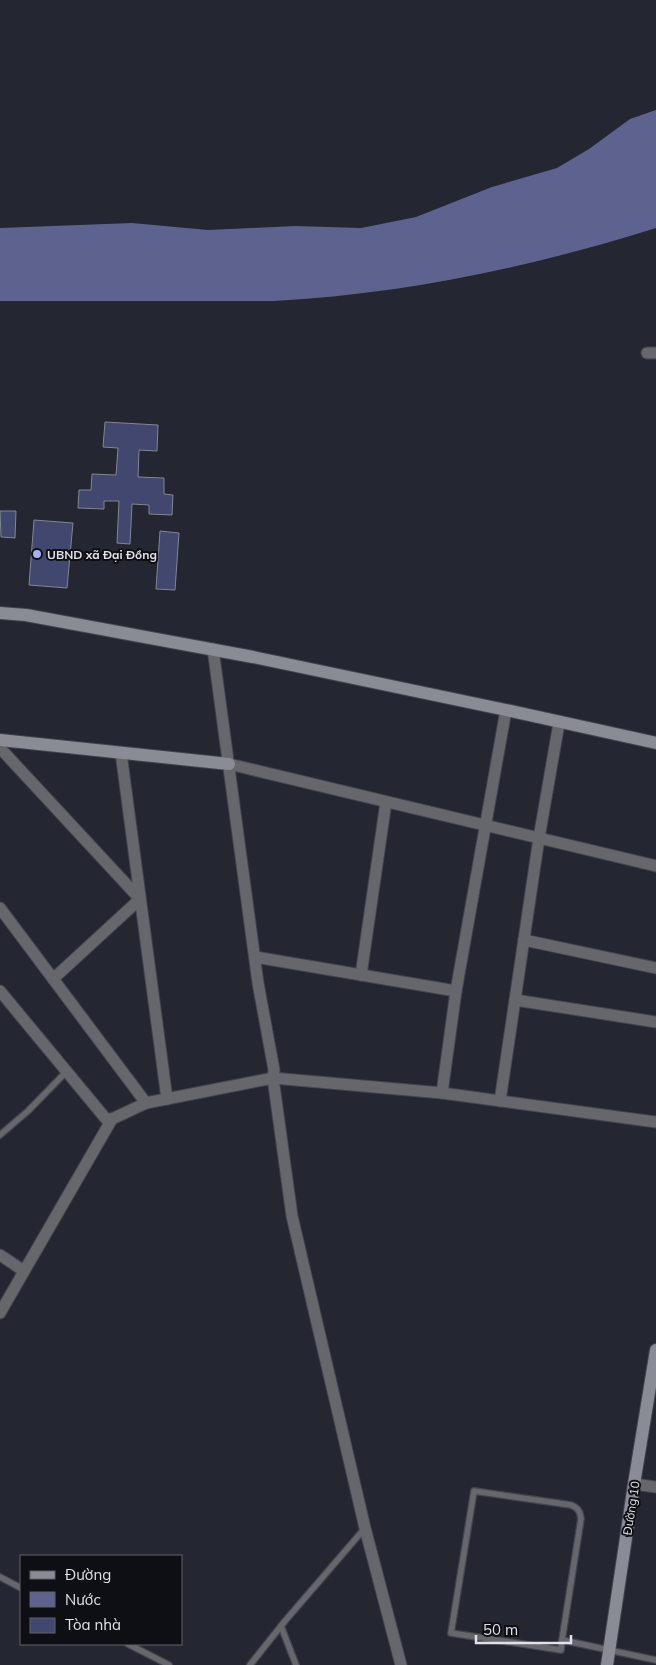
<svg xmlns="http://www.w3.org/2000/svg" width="656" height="1665" font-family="Mulish,sans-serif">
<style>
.water{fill:#5d638e}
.building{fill:#41476f;stroke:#838693}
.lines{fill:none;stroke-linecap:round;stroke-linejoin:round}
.lane-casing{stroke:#42444e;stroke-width:8}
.street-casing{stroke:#42444e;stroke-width:13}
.secondary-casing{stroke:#42444e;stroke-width:14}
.lane{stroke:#66676d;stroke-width:5.5}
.street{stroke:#66676d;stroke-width:11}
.secondary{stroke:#8a8c95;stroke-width:12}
.poi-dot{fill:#a6b1fc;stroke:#0e0f14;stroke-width:2}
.labels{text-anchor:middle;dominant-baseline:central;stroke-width:4;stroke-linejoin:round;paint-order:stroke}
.poi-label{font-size:12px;font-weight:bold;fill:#e0e1e9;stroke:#0e0f14;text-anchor:start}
.street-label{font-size:12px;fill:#e0e1e9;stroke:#0e0f14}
</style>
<rect width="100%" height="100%" fill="#242631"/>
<path class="water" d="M656,110V228C532,267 404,294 274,301H0V228L132,223L208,230L295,226L361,228L416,217L492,187L557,168L589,149L630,119Z"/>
<g class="building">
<polygon points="105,422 158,425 157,451 139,450 138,477 164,478 164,494 173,495 172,515 149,514 149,505 132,504 130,544 117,543 119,501 104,501 104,509 78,508 79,490 91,490 92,474 116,475 118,448 103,447"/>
<polygon points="0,511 16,511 15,538 1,537"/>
<polygon points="34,520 73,523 67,588 29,585"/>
<polygon points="160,531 179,533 175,590 156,589"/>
</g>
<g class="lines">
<g class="lane-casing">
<g id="lane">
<polyline points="0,1135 28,1111 67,1071"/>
<polyline points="0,1577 21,1588"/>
<polyline points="281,1626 296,1665"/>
<path d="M562,1640L561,1650L451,1633L474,1491L571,1505C578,1508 580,1511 581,1519L562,1640L656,1660"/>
<polyline points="128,1644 169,1665"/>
<polyline points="250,1665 285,1621 365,1528"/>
</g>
</g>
<g class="street-casing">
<g id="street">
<polyline points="647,353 656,353"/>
<polyline points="213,649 258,983 274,1070 273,1078 442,1093 656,1122"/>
<polyline points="0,748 140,899 53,979"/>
<polyline points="121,753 167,1099"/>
<polyline points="229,764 656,866"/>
<polyline points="0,908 146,1103"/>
<polyline points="524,940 656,968"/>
<polyline points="255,957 456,991"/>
<polyline points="361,975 386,802"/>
<polyline points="0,991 106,1119 112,1119"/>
<polyline points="515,1000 656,1022"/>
<polyline points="442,1093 456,991 506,710"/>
<polyline points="500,1101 539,838 559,723"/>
<polyline points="0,1255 24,1271"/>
<polyline points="0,1313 112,1119 146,1103 273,1078 292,1216 365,1528 401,1665"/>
<polyline points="634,1484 656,1487"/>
</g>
</g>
<g class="secondary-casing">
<g id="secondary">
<polyline points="0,613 26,615 253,657 506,710 656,743"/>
<polyline points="0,740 229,764"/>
<polyline points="607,1665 634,1484 656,1350"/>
</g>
</g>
<use href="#lane" class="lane"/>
<use href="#street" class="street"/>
<use href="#secondary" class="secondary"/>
</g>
<circle class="poi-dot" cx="37" cy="554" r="5"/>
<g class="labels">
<g class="poi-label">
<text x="47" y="554">UBND xã Đại Đồng</text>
</g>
<g class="street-label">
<text transform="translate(631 1508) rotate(-81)">Đường 10</text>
</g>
</g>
<rect x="20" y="1555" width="162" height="90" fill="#0e0f14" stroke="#626369"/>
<rect x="30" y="1571" width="25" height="8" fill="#8a8c95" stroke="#626369"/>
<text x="65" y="1580" font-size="15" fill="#e0e1e9">Đường</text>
<rect x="30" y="1592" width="25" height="15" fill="#5d638e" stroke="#626369"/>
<text x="65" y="1605" font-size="15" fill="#e0e1e9">Nước</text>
<rect x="30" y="1618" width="25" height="15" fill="#41476f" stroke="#626369"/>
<text x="65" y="1630" font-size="15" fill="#e0e1e9">Tòa nhà</text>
<path d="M476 1635v8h95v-8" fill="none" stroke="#e0e1e9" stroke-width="2.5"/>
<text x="483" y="1635" font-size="15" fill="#e0e1e9" stroke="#0e0f14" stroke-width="4" paint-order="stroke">50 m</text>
</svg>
